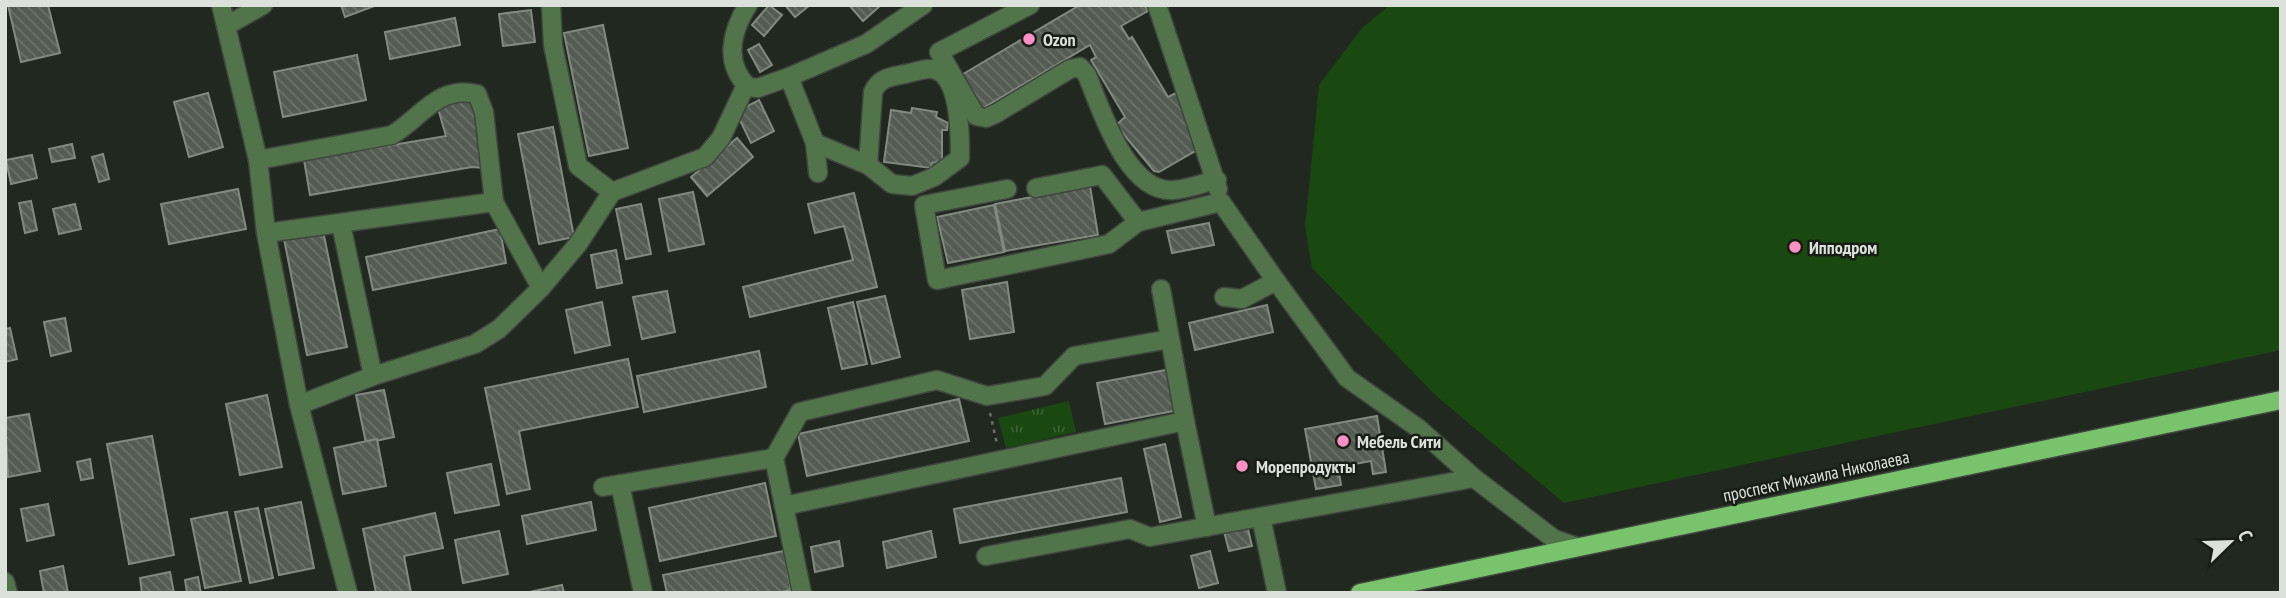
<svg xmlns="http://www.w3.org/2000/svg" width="2286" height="598" font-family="'PT Sans Narrow',sans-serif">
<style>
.grass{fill:#194810}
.park{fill:url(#park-tufts)}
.building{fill:url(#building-back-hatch);stroke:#828a80;stroke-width:2}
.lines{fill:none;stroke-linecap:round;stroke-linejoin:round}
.minor-casing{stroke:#3f463e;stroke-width:21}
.major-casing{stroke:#3f463e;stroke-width:21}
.path{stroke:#6a7169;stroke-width:2.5;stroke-dasharray:3.5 5;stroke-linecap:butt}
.minor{stroke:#51744a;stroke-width:18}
.major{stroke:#78c36b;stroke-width:18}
.poi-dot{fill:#fc8fc3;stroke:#181e16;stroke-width:2.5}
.labels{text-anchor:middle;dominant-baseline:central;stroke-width:5;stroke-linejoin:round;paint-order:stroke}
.poi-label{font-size:18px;font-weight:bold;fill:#dce1db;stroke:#181e16;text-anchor:start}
.street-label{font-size:18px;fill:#dce1db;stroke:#181e16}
</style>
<defs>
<pattern id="park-tufts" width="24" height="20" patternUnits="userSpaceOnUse" patternTransform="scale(1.75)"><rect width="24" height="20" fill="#194810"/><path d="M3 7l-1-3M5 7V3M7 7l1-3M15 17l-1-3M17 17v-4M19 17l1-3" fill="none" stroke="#3a6232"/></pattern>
<pattern id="building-back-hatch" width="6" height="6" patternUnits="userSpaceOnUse" patternTransform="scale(1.75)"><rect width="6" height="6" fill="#535b52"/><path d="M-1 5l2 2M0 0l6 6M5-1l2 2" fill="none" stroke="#6b726a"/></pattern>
</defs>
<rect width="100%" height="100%" fill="#212820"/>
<polygon class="grass" points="1390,5 2281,5 2281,350 1564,503 1434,394 1312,268 1305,227 1319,85 1362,28"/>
<polygon class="park" points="1069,401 1076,432 1006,448 998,418"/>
<g class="building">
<polygon points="8,5 48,5 60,53 21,62"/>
<polygon points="341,5 377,5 345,17"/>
<polygon points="769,5 782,15 764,36 752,25"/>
<polygon points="785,5 810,5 795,17"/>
<polygon points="849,5 881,5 863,21"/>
<polygon points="1080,5 1144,5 1148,11 1121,26 1129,39 1132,37 1168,97 1178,92 1197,150 1159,172 1154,171 1116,125 1125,117 1091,60 1096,57 1090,45 978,111 958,77"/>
<polygon points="531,10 535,42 503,46 499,14"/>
<polygon points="455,18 460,45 390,59 385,32"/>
<polygon points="603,25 628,148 589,156 564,33"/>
<polygon points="759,44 772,65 760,72 748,50"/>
<polygon points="357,55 366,100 283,117 274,72"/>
<polygon points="208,93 223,147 189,157 174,102"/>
<polygon points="474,99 484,168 472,167 310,195 304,160 446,136 437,105"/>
<polygon points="759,100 774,131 751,143 736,112"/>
<polygon points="912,108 937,112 936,117 948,123 947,130 942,130 942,161 932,163 931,168 884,162 891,110 911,113"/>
<polygon points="553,127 574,237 539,244 518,134"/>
<polygon points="737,138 753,157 707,196 691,177"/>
<polygon points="72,144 75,158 52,162 49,149"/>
<polygon points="103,154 109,179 99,182 92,157"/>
<polygon points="32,155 37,178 11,184 6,160"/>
<polygon points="1090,186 1098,235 1005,251 995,204"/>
<polygon points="238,189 246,229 169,244 161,204"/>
<polygon points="693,192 704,244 669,251 659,199"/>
<polygon points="854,193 877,287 750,317 743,287 853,260 844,226 815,233 808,204"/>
<polygon points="31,201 37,230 25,233 19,203"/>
<polygon points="75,204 81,229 59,234 53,209"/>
<polygon points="641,204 651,254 626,259 616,209"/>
<polygon points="994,205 1004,252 948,263 937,217"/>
<polygon points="1209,223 1214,245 1172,253 1167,231"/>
<polygon points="500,229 506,263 373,290 366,257"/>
<polygon points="323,231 347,347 307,355 284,239"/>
<polygon points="616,250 622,283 597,288 591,255"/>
<polygon points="1007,282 1014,332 970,339 962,290"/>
<polygon points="667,291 675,332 642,339 633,297"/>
<polygon points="885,296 900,357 872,364 857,302"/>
<polygon points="602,302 610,345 575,353 566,310"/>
<polygon points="853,302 867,364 842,369 828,308"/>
<polygon points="1267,305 1273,332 1195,350 1189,323"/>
<polygon points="65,318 71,351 51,356 44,322"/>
<polygon points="10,328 17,359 5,362 5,329"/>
<polygon points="759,351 766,387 644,412 637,376"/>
<polygon points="628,359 638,407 519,431 530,489 507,494 485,388"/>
<polygon points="1171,369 1179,410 1105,424 1097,383"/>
<polygon points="384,390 394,437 366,443 356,395"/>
<polygon points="267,395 282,467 240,475 226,404"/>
<polygon points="959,399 969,441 807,476 798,434"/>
<polygon points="29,414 40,471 8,477 5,418"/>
<polygon points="1377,416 1386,472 1373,474 1371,461 1338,467 1341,485 1316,489 1305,429"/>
<polygon points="152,436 174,555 129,564 107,444"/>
<polygon points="377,439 386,486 343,494 334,448"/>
<polygon points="1165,444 1181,517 1160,522 1144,449"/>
<polygon points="90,459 93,478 81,480 77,462"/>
<polygon points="491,464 499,505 455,513 447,473"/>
<polygon points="1121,478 1127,512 960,543 954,509"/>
<polygon points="765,483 776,536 660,561 649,508"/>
<polygon points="301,502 314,568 279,575 265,509"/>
<polygon points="591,502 596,530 527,544 522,516"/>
<polygon points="48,504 54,535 27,541 21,509"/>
<polygon points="258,508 273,578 250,583 235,512"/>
<polygon points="227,512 241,581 205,588 191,519"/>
<polygon points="435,513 443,548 404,556 411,593 376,593 363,529"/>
<polygon points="1247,525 1252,546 1229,551 1224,531"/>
<polygon points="499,531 508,574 463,583 455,540"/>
<polygon points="931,531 936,557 887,568 883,542"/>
<polygon points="839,541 843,566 815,572 811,547"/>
<polygon points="784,551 791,590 776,593 667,593 663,575"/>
<polygon points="1210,551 1218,583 1199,588 1191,556"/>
<polygon points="63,566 68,593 44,593 40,571"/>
<polygon points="170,572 174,593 142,593 140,578"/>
<polygon points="198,577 201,593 187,593 185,580"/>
<polygon points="562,585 564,593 525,593"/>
</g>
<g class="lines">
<g class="minor-casing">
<g id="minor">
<polyline points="221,5 258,160 266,233 299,405 348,593"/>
<polyline points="551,5 553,45 578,166 612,192"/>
<path d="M748,5C731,32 724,63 748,87L758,88L789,77L815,143L818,173"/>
<path d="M1030,5L939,52L976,116L986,118L997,113L1070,69L1080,67L1087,75C1101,109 1127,194 1174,190C1188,189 1203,183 1217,180"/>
<polyline points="1157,5 1218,189"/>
<polyline points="226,26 263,5"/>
<polyline points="789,77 866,44 923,5"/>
<path d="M815,143L868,165L892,184L912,186L934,177L960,158C960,136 961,74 932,69C924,68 912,73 905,74C890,77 879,78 873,92L868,165"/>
<path d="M258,160L392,135C421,118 437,85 477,94L484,112L494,202L541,288"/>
<polyline points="1036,188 1102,175 1138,222"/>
<polyline points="1007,189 924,205 937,280 1109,244 1138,222 1221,202 1276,281"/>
<polyline points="341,224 373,376"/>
<polyline points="266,233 494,202"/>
<polyline points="1224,297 1242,299 1276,281 1347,378 1418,428 1474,478 1554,539 1577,547"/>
<polyline points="299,405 373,376 475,344 499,329 541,288 578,244 612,192 705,157 721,138 746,85"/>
<polyline points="1185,421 1207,527"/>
<polyline points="620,484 643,593"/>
<polyline points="603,487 774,458"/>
<polyline points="784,506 1185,421 1161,289"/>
<polyline points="1261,517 1277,593"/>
<polyline points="986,556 1130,529 1150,537 1474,478"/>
<polyline points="5,582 8,593"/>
<polyline points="802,593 774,458 800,412 937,380 987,396 1045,386 1074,356 1170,339"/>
</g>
</g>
<g class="major-casing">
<polyline id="major" points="1360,593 2281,400"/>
</g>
<polyline class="path" points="990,413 997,444"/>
<use href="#minor" class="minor"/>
<use href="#major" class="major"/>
</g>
<g class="poi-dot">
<circle cx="1029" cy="39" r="7"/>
<circle cx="1795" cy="247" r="7"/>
<circle cx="1343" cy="441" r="7"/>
<circle cx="1242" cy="466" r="7"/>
</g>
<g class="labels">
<g class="poi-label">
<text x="1043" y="39">Ozon</text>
<text x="1809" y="247">Ипподром</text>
<text x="1357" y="441">Мебель Сити</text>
<text x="1256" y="466">Морепродукты</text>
</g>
<g class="street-label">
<text transform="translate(1816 476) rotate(-12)">проспект Михаила Николаева</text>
</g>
</g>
<rect width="2286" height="598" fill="none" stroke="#dce1db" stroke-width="14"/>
<g transform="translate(2230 542) rotate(67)" stroke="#181e16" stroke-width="5" paint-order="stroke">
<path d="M0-5L12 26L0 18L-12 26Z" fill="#dce1db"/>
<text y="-10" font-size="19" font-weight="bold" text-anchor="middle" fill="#dce1db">С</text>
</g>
</svg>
